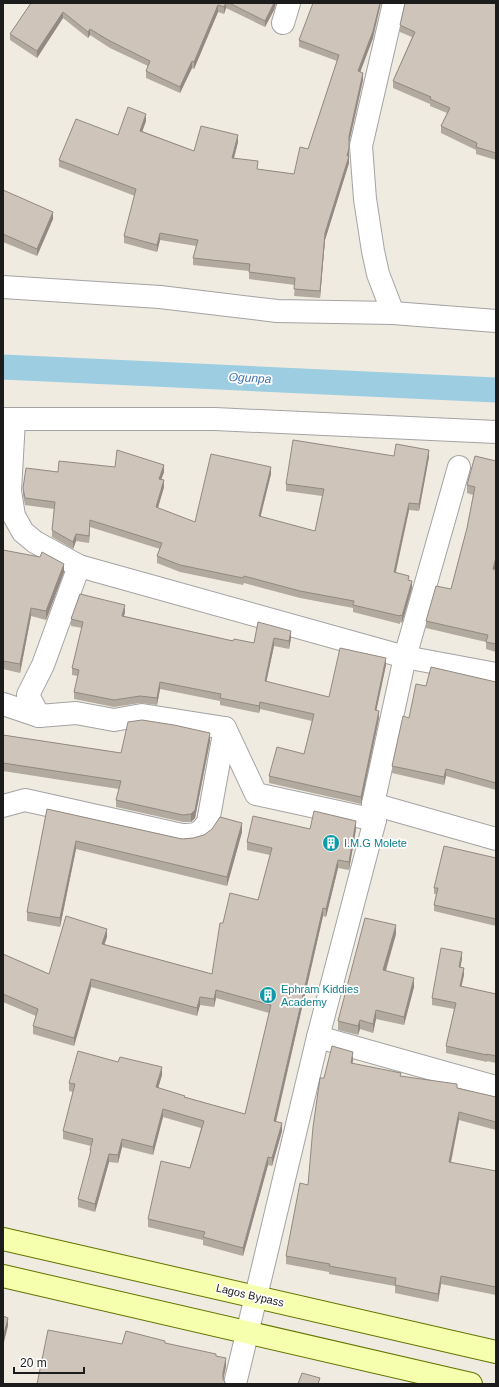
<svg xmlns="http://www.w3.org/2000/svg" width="499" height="1387" font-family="Helvetica,sans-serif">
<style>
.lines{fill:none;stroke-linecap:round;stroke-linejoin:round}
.canal{stroke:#9ccde1;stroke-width:25}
.street-casing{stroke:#a3a3a3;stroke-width:24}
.secondary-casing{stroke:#627600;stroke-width:24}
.street{stroke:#fff;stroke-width:22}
.secondary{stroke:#f6ffae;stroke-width:22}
.wall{fill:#b2a99f}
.shaded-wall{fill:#918982}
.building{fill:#cfc4b9;stroke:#918982}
.labels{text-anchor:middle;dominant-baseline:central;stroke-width:3.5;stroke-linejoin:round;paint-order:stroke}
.culture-label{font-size:11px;fill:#0d838f;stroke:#fff;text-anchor:start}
.street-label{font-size:11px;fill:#1c1c1c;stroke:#fff}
.water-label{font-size:12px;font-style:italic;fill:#4173b4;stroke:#fff}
</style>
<rect width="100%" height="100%" fill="#efebe1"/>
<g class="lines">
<polyline class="canal" points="3,367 496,390"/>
<g class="street-casing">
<g id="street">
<polyline points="283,23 289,3"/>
<polyline points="3,287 160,297 277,311 393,313 496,321"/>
<polyline points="393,313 378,274 373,251 365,199 361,146 394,3"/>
<polyline points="3,419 215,419 496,432"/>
<polyline points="14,420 10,491 14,516 23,532 35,542 79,566 405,657 496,674"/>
<polyline points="3,704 39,716 28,695 43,665 79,566"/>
<polyline points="39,716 76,713 114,720 142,715 225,728 256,794 375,820"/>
<polyline points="373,804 496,839"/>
<path d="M3,806L25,800L182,835C196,835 200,834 208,822L225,728"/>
<polyline points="318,1037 496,1087"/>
<polyline points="235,1384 318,1037 375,820 373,804 405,657 459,467"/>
</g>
</g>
<g class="secondary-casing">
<g id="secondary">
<polyline points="3,1239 496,1352"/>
<polyline points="3,1276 471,1384"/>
</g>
</g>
<use href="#street" class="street"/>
<use href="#secondary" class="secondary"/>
</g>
<g class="wall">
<polygon points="31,3 276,3 274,10 265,27 226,8 224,14 218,12 194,69 192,68 180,93 146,78 146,71 148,66 110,48 90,35 88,38 63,18 37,58 10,40 10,34"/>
<polygon points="496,3 496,160 476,154 476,150 441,133 441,126 447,113 430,106 430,104 393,88 393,81 412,37 400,32 400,25"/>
<polygon points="373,38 360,72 363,80 349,142 349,163 325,240 320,298 294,296 295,285 249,279 249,271 193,265 193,258 196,246 160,240 157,252 124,243 124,236 135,196 59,167 59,160 118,135 146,121 142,131 194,151 238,142 234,159 258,169 294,174 308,149 337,61 299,47 299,40"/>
<polygon points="3,190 53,219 37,256 3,242"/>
<polygon points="394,456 429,457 419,511 409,510 396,572 409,581 412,588 402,623 400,622 400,624 353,612 353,608 300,598 244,583 243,585 180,572 157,563 157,556 160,549 90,527 89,543 76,541 73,549 52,537 52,530 54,509 25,505 23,495 23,488 58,472 164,472 161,479 164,487 158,508 195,522 271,474 260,517 315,531 322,496 286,491 286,484"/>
<polygon points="496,461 496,565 495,570 496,570 496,652 486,649 486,642 426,628 426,621 451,589 467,528 473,495 467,493 467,485"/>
<polygon points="3,550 64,572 46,620 31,616 20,673 3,669"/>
<polygon points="125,612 124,616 233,641 254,643 258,622 291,638 289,649 274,646 266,682 329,697 386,665 376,710 379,718 361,804 269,783 269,776 304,754 312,721 260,709 259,713 220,705 220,701 160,689 157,705 140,703 114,707 74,699 74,692 78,676 72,675 72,668 82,628 71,626 71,619"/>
<polygon points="496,682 496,790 446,776 444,785 392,773 392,766 409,718 426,686"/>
<polygon points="3,735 121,753 210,741 195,818 191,822 183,822 116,807 116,800 119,789 3,771"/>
<polygon points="47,809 182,839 193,838 242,832 227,886 76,849 60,927 27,921 27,912"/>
<polygon points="310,829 356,829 349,870 338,868 326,917 323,916 276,1122 282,1131 272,1166 268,1165 243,1256 203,1245 203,1240 148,1227 148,1219 190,1168 201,1128 163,1117 153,1155 122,1147 118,1163 109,1162 95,1212 78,1207 78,1199 90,1155 91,1146 63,1139 63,1131 73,1092 69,1091 69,1083 162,1075 158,1088 185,1097 245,1114 269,1013 216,998 214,1007 200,1005 197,1016 91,987 74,1046 33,1034 33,1026 36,1016 3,1002 3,954 49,974 107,937 104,944 212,974 223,923 258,900 270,855 247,850 247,842"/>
<polygon points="496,858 496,926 434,911 434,905 436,894 434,894 434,888"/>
<polygon points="396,934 386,971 414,987 404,1025 376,1019 373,1033 360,1029 358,1035 338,1030 338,1021"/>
<polygon points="462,959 460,968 464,975 461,986 496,994 496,1063 487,1061 487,1062 446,1053 446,1046 454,1009 432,1005 432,998"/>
<polygon points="353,1060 352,1063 401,1076 457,1088 496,1097 496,1130 459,1120 451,1163 496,1171 496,1295 441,1284 438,1302 395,1293 395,1286 329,1274 329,1272 286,1264 286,1256 308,1185 324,1078"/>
<polygon points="496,1296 496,1309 495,1309 495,1301"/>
</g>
<g class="shaded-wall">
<polygon points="226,3 226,8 224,14 224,7"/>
<polygon points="274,3 276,3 274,10 265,27 265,21"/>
<polygon points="380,3 381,3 373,38 358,78 358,71"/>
<polygon points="218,5 218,12 194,69 194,62"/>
<polygon points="63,12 63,18 37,58 37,51"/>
<polygon points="90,29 90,35 88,38 88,32"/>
<polygon points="192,61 192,68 180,93 180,87"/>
<polygon points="363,73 363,80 349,143 349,136"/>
<polygon points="146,114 146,121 140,138 140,131"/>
<polygon points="238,135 238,142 232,165 232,158"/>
<polygon points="349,148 349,155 347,163 347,156"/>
<polygon points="349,156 349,163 325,240 320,298 320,291 325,233"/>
<polygon points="53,212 53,219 37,256 37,249"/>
<polygon points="160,233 160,240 157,252 157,245"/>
<polygon points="429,450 429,457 419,511 419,504"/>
<polygon points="164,465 164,472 159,486 159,479"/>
<polygon points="271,467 271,474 259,523 259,516"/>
<polygon points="164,480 164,487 156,514 156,507"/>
<polygon points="409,503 409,510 394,579 394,572"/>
<polygon points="90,520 90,527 89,543 89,536"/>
<polygon points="76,534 76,541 73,549 73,542"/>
<polygon points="496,557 496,565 493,577 493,569"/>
<polygon points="64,564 64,572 46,620 46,611"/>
<polygon points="412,581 412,588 402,623 402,616"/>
<polygon points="125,605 125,612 122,623 122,616"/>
<polygon points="31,608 31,616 20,673 20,664"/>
<polygon points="291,631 291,638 289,649 289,641"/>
<polygon points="274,638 274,646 265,688 265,681"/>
<polygon points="386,658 386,665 375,717 375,710"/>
<polygon points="160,682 160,689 157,705 157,698"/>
<polygon points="260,702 260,709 259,713 259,706"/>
<polygon points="379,711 379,718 361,804 361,797"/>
<polygon points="210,733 210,741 195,818 191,822 191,814"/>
<polygon points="446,769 446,776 444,785 444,777"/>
<polygon points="356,821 356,829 349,870 349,862"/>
<polygon points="242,823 242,832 227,886 227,877"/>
<polygon points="76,841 76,849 60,927 60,918"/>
<polygon points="338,860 338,868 326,917 326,909"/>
<polygon points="323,908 323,916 274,1129 274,1121"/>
<polygon points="396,925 396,934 383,979 383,970"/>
<polygon points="107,929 107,937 102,952 102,944"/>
<polygon points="462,952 462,959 459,974 459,967"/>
<polygon points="464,968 464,975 460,993 460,986"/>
<polygon points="414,978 414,987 404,1025 404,1017"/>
<polygon points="91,979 91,987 74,1046 74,1038"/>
<polygon points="216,990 216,998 214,1007 214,999"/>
<polygon points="200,997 200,1005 197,1016 197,1008"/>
<polygon points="376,1010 376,1019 373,1033 373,1024"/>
<polygon points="360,1020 360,1029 358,1035 358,1026"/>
<polygon points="353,1052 353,1060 351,1071 351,1063"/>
<polygon points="162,1067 162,1075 156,1095 156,1087"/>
<polygon points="163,1109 163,1117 153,1155 153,1147"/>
<polygon points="459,1112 459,1120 449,1170 449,1162"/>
<polygon points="282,1123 282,1131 272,1166 272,1158"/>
<polygon points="122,1139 122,1147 118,1163 118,1155"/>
<polygon points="109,1154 109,1162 95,1212 95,1204"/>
<polygon points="268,1157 268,1165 243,1256 243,1248"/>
<polygon points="441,1276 441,1284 438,1302 438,1294"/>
<polygon points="8,1318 8,1326 3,1346 3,1338"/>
<polygon points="226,1358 226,1367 223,1381 223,1373"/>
</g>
<g class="building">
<polygon points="31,3 226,3 224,7 218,5 194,62 192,61 180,87 146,71 150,61 110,41 90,29 88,32 63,12 37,51 10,34"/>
<polygon points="229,3 274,3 265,21"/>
<polygon points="313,3 380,3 373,31 358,71 363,73 349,136 349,148 347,156 349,156 325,233 320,291 294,289 295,278 249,272 250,264 193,258 198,240 160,233 157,245 124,236 136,189 59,160 76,119 118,135 128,107 146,114 140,131 194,151 201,126 238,135 232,158 258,161 257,169 294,174 300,147 308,149 339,55 299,40"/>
<polygon points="405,3 496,3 496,153 476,147 477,143 441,126 450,108 430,99 431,97 393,81 415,32 400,25"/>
<polygon points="3,190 53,212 37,249 3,234"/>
<polygon points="293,440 394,456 396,444 429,450 419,504 409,503 394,572 409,576 408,580 412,581 402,616 400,615 400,616 353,605 354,601 300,591 244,576 243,578 180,565 157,556 162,543 90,520 89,536 76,534 73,542 52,530 55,502 25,498 23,488 26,468 58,472 59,461 115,467 117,450 164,465 159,479 164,480 156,507 195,522 211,454 271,467 259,516 315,531 324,489 286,484"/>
<polygon points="475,456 496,461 496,557 493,569 496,570 496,644 486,642 488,635 426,621 436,586 451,589 467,528 475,487 467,485"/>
<polygon points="3,550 40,557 42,552 64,564 46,611 31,608 20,664 3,661"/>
<polygon points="80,594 125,605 122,616 233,641 234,639 254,643 258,622 291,631 289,641 274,638 265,681 329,697 340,648 386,658 375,710 379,711 361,797 269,776 277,747 304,754 314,714 260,702 259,706 220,698 221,694 160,682 157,698 140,696 114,700 74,692 79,670 72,668 83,622 71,619"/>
<polygon points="431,667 496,682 496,783 446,769 444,777 392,766 403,716 409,718 416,684 426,686"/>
<polygon points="142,720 174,725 210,733 195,810 191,814 183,815 116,800 121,781 3,763 3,735 121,753 128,722"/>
<polygon points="47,809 182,839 193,838 204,835 212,829 220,817 242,823 227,877 76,841 60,918 27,912"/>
<polygon points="314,811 356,821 349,862 338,860 326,909 323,908 274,1121 282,1123 272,1158 268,1157 243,1248 203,1237 205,1232 148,1219 161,1161 190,1168 204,1121 163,1109 153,1147 122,1139 118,1155 109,1154 95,1204 78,1199 91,1150 90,1150 93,1139 63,1131 75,1084 69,1083 78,1051 118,1062 120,1057 162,1067 156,1087 185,1096 184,1097 245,1114 271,1005 216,990 214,999 200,997 197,1008 91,979 74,1038 33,1026 38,1009 3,994 3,954 49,974 66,916 107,929 102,944 212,974 220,923 223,923 230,893 258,900 272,848 247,842 253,816 310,829"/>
<polygon points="444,846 496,858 496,919 434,905 438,888 434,888"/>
<polygon points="365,918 396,925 383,970 414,978 404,1017 376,1010 373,1024 360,1020 358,1026 338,1021"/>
<polygon points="441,948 462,952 459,967 464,968 460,986 496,994 496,1056 487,1054 487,1055 446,1046 456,1003 432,998"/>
<polygon points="332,1046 353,1052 351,1063 401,1073 400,1076 457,1084 457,1088 496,1097 496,1122 459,1112 449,1162 496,1171 496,1287 441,1276 438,1294 395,1285 396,1278 329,1266 330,1264 286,1256 300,1183 308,1185 313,1127 320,1078 324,1078"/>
<polygon points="3,1316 8,1318 3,1338"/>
<polygon points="48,1330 122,1344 126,1331 165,1341 165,1343 216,1354 216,1356 226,1358 223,1373 223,1379 226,1384 37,1384"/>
<polygon points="302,1373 320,1378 318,1384 298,1384"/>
</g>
<defs>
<g id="building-disc" transform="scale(0.9)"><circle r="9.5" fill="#0f9aa8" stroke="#fff"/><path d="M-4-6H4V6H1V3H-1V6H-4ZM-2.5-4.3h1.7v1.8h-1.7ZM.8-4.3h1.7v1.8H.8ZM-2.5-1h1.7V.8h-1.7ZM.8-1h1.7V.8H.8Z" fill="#fff"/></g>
</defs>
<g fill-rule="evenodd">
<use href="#building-disc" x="331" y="843"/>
<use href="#building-disc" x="268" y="995"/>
</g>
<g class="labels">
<g class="culture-label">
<text x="344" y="843">I.M.G Molete</text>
<text x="281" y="989">Ephram Kiddies<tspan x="281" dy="13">Academy</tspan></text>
</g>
<g class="street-label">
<text transform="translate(250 1295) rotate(13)">Lagos Bypass</text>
</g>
<g class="water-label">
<text transform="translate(250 378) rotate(3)">Ogunpa</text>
</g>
</g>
<rect width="499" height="1387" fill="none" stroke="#1c1c1c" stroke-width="8"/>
<path d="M14 1367v6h70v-6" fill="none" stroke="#1c1c1c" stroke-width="2"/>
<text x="20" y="1367" font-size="12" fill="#1c1c1c" stroke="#ffffff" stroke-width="3" paint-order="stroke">20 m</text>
</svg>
